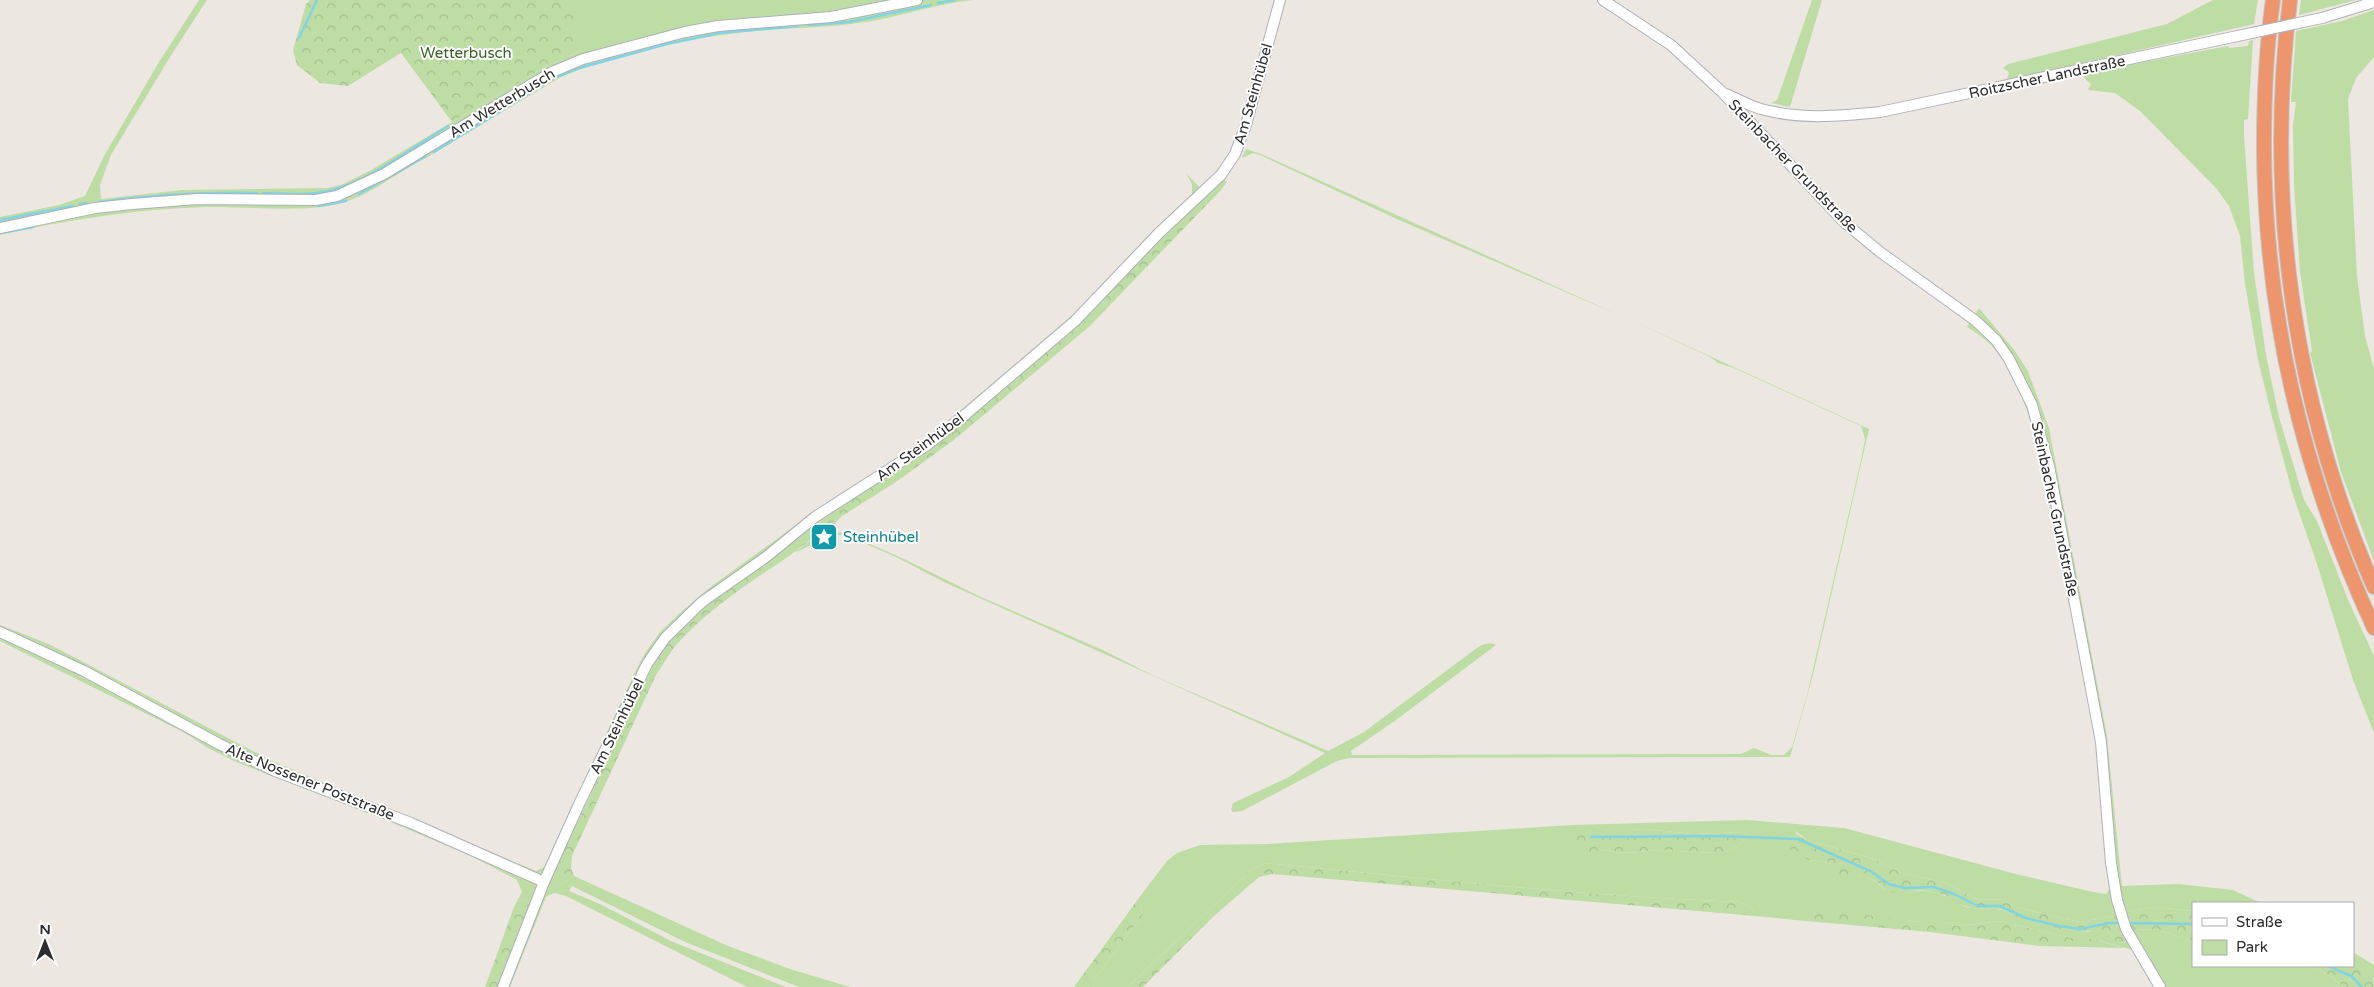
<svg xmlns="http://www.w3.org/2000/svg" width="2374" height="987" font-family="'Varela Round',sans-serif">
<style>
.green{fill:#bedda5;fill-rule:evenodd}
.forest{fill:url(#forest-crowns)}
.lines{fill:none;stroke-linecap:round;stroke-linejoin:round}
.stream{stroke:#81d4e2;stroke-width:2.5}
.minor-casing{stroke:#aeb1b8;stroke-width:12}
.highway-casing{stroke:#c4c4c4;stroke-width:16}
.minor{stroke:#fff;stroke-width:10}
.highway{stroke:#ed956d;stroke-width:14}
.minor-bridge-casing{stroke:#aeb1b8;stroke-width:12;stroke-linecap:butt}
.minor-bridge{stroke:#fff;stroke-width:10}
.labels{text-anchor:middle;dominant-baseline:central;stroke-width:4;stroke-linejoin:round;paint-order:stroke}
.park-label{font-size:15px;fill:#396424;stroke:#fff}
.street-label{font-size:15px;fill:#2d2d2d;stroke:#fff}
.culture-label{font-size:15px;fill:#0d838f;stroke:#fff;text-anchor:start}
</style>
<defs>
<pattern id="forest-crowns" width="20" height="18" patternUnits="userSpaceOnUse" patternTransform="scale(1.25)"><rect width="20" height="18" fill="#bedda5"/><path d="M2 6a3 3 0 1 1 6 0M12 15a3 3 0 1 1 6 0" fill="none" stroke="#a4be8e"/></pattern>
</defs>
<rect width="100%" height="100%" fill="#ede7e2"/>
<g class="green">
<path d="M199,0H207L170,57L111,155L100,185L101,199L182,190L327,188L341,185L371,170L550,64L577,53V0H973C932,4 892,20 851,24C819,28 787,28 756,31C691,37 622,52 561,77C509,107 460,139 408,168C388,180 367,195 345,202C310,214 244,206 206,207C136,209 67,220 0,235V217L59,205L85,196L104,156L159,62Z"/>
<polygon points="1812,0 1822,0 1790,107 1771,103 1777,100"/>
<polygon points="2213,0 2258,0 2254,24 2009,80 2007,79 2009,72 2003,68 2008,64 2167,24"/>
<polygon points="2301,0 2356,0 2299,15"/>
<polygon points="2374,10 2374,57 2356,78 2348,99 2357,276 2365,336 2374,369 2374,561 2341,472 2310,353 2312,351 2300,272 2294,185 2293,125 2296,102 2291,102 2296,31 2342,21"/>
<polygon points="2253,40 2248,119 2244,120 2244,136 2254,273 2266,355 2279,417 2304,500 2317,521 2349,602 2374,656 2374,733 2353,680 2317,564 2293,495 2272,417 2258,360 2245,284 2240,236 2229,206 2216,188 2140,111 2115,93 2088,90 2091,84 2084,78 2086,73 2228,46 2229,48 2248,46 2249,41"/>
<polygon points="1246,149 1261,154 1621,316 1399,220 1260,155 1253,153 1242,158"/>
<polygon points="1186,173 1200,188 1217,173 1227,182 1221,190 1222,183 1101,301 1108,307 1090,326 1083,319 1008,386 934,446 818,521 781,554 785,559 767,571 764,566 668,641 572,829 562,884 574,876 728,946 790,969 850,987 799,987 685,942 572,886 569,891 600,904 673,942 786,987 747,987 566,896 554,893 546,897 510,987 499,987 525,899 517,901 522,892 517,880 471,856 393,823 236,762 208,748 183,732 0,641 0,625 49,644 270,760 536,871 544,867 635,672 645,653 660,632 681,612 709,588 814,512 914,449 947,422 1076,312 1147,237 1192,194 1192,184"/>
<polygon points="1979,308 2015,351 2028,371 2049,428 2107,736 2122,886 2179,884 2233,890 2261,903 2193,903 2193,911 2156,907 2124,912 2118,887 2111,821 2035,403 2011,355 1975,315"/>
<path d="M1631,320L1869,429L1813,675L1790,757L1349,758L1337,761L1242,811L1233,812L1231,810L1233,803L1289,777L1325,753L944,582L898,558L846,535H838L825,544L809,546L794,553L842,516L836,522L834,531L852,536L904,559L981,597L1105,651L1154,676L1328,751L1364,732L1466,656C1476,649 1484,640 1496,645L1396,720L1351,751L1352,755L1741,754L1754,748L1772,755H1784L1792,747L1807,695L1861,460L1865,439L1861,426L1734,368L1718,363L1710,357Z"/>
<path d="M1970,321L1994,343L2020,383L2040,437L2071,606H2069C2056,540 2039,391 1991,345C1984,338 1975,332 1967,327Z"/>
<path d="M1747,820L1844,828L2012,873L2093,892L2106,894L2110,888L2116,916L2080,922L2015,907L2005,900L1977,899L1945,883L1901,873L1871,858L1807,840L1795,831L1808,860L1830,862L1840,876C1858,876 1874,874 1884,890C1904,891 1924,888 1943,895C1953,898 1960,907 1971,908C1984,910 1996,906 2009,913L2088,932L2098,929L2107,930C2111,937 2119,944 2128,943L2133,950L2089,938H2071L2000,921L1958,926L1944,922H1921L1817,911L1805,921L1755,916L1751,907L1740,902C1581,896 1424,878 1266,863L1253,868L1128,987H1088L1143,915L1138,899L1167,861L1177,853L1200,845L1267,844L1573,825ZM1647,829L1693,834L1747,832L1741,844L1725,852L1716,853L1660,850L1627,853L1601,850L1627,830Z"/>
<polygon points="2154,929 2193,941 2193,966 2310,966 2331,976 2343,987 2164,987 2131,930"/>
<polygon points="2353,952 2374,965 2374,977 2353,965"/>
</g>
<g class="forest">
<polygon points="310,0 577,0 577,53 550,64 452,122 401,53 348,86 320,83 297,65 293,50 306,4"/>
<polygon points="1223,183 1221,190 1108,307 1101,300 1152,245 1215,185"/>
<polygon points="1083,319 1090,326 955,439 896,482 842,516 785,559 781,554 782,549 818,521 934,446 1008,386"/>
<path d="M757,566H764L767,571C734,593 702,616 676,645C669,654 663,665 656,675L572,856L571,868L574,876L562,884L556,878L558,863L650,668L668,641L693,614Z"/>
<path d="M1647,829L1693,834L1747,832L1741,844L1725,852L1716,853L1660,850L1627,853L1601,850L1583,854L1575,848C1574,841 1575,836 1582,832Z"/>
<path d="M1791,831L1807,840L1871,858L1901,873L1945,883L1977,899L2005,900L2015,907L2080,922L2116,916L2128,943L2116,942L2107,930L2071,932L2019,918L2001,909L1971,908L1956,903L1945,895L1927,891L1917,890L1886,893C1877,874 1859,876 1840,877L1830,862L1808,860L1788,849Z"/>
<path d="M1266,863C1424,878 1581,896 1740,902L1751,907L1755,916L1272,874L1259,877L1214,916L1143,987H1128L1253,868Z"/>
<polygon points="525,899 530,904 499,987 485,987 514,907 517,901"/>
<polygon points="1138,899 1143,915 1088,987 1074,987"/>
<polygon points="2156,907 2193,911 2193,941 2154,929 2131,930 2124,912"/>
<polygon points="1826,910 1921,922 1944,922 1958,926 2000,921 2071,938 2089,938 2124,948 2040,946 1930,932 1805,921 1817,911"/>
<polygon points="2353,965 2373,974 2374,987 2343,987 2331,976 2310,966"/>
</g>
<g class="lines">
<g class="stream">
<polyline points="938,3 955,0"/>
<polyline points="808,25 849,22 931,5"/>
<polyline points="299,38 317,0"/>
<polyline points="434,152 554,78 576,69 667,44 720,33 798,26"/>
<path d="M263,193C286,194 310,196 333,190C372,179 413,147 448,126"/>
<polyline points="359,194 426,156"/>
<path d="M99,202C152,195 204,192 257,193"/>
<polyline points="80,204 87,203"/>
<polyline points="318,206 346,201"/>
<polyline points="0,220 73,206"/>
<polyline points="0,233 33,227"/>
<polyline points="1591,837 1720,836 1798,839 1870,871 1889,884 1905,888 1934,887 1954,894 1978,906 2000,906 2026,918 2059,926 2080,929 2109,923 2120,923"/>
<polyline points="2128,923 2193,924"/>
<polyline points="2328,966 2351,976 2362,987"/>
</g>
<g class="minor-casing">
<g id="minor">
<polyline points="1603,0 1671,45 1721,91 1844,222 1880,252 1976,321 1996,340 2009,359 2032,405 2049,466 2101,742 2111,863 2117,900 2126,929 2160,987"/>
<polyline points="2322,18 2374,2"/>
<path d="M1726,94C1738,99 1750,106 1761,109C1801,120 1841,116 1880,112L2233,37"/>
<polyline points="0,228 95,208 132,204 197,199 316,200 337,196 384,174 552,72 583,59 685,32 718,26 831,17 917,0"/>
<polyline points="0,632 84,671 219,744 275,771 411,823 544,882"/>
<polyline points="503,987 544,882 580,802 647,664 665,638 702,602 766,557 815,517 927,445 966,414 1075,321 1159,233 1221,175 1235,154 1246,125 1280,0"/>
</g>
</g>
<g class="highway-casing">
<g id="highway">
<path d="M2273,0C2266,49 2264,98 2264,147C2265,317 2303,474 2374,628"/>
<path d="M2290,0C2265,200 2293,402 2374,587"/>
</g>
</g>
<use href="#minor" class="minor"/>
<use href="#highway" class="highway"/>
<g class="minor-bridge-casing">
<polyline id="minor-bridge" points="2233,37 2322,18"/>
</g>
<use href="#minor-bridge" class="minor-bridge"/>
</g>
<defs>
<g id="sight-square" transform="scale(1.4375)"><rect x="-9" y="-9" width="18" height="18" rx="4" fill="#0f9aa8" stroke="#fff"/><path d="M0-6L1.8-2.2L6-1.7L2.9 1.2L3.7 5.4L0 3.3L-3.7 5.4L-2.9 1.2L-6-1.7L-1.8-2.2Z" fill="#fff"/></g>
</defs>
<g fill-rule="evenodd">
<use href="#sight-square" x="824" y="537"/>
</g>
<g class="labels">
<g class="park-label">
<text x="466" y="53">Wetterbusch</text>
</g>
<g class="street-label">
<text transform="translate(2047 77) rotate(-12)">Roitzscher Landstraße</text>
<text transform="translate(1253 94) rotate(-74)">Am Steinhübel</text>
<text transform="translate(502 103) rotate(-31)">Am Wetterbusch</text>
<text transform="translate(1793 166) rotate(46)">Steinbacher Grundstraße</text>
<text transform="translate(920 447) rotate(-36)">Am Steinhübel</text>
<text transform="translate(2055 509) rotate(78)">Steinbacher Grundstraße</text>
<text transform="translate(617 726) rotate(-64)">Am Steinhübel</text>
<text transform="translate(310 782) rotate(22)">Alte Nossener Poststraße</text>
</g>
<g class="culture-label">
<text x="843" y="537">Steinhübel</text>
</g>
</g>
<rect x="2192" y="902" width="162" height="65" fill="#ffffff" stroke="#ababab"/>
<rect x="2202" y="918" width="25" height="8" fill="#ffffff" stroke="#ababab"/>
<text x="2236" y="927" font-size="15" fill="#2d2d2d">Straße</text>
<rect x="2202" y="940" width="25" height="15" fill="#bedda5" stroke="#ababab"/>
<text x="2236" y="952" font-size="15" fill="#2d2d2d">Park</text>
<g transform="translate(45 942)" stroke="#ffffff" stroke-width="4" paint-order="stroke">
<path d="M0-4L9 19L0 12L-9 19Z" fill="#2d2d2d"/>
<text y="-8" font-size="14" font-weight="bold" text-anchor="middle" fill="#2d2d2d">N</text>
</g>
</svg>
